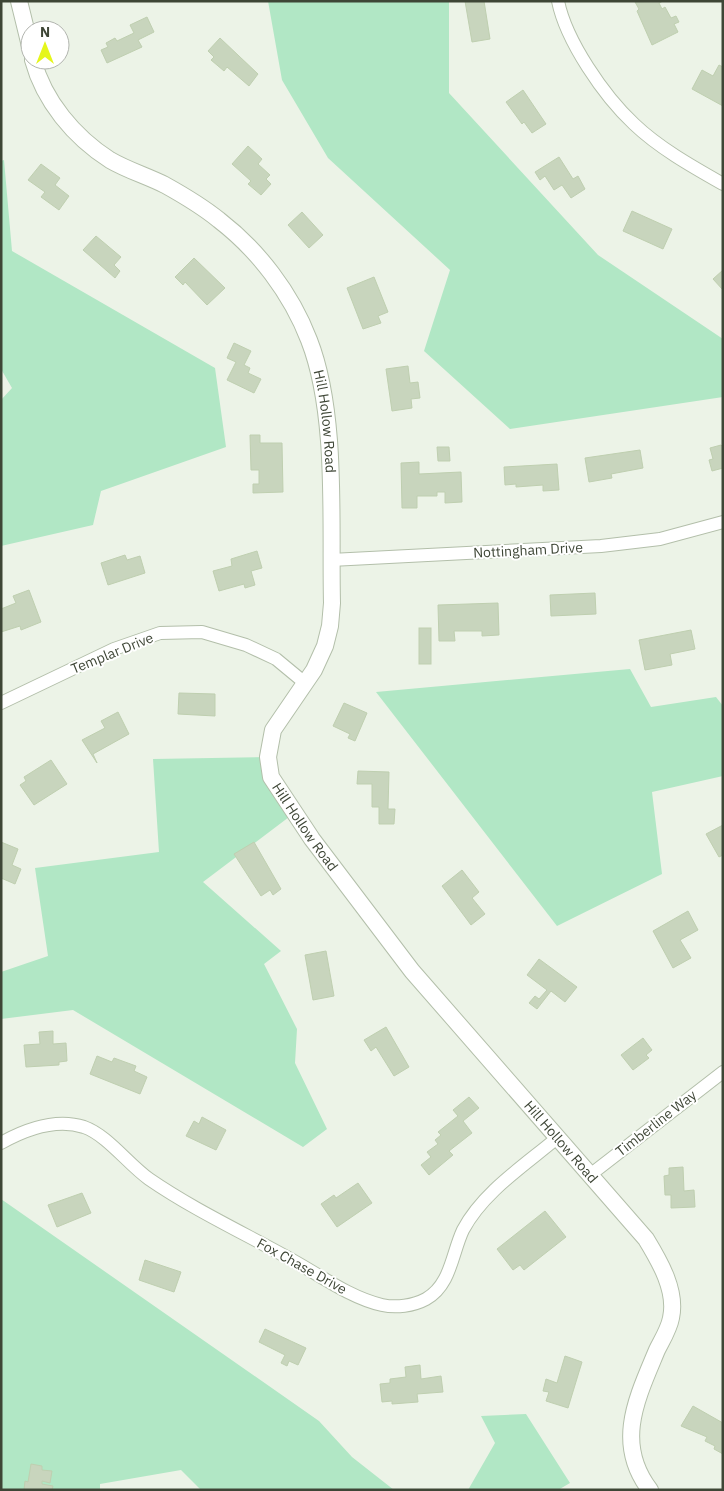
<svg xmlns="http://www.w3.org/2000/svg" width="724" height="1491" font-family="'IBM Plex Sans',sans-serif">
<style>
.green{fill:#b1e7c5}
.building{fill:#c8d5bd;stroke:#bfcfb0}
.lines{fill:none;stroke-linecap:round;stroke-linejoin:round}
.minor-casing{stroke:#b3bfaa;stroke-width:14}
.tertiary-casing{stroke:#b3bfaa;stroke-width:18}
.minor{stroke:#fff;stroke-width:12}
.tertiary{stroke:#fff;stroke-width:16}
.labels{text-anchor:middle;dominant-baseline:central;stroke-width:4;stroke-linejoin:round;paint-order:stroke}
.street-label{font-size:14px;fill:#3e4636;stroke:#fff}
</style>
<rect width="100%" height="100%" fill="#ecf3e7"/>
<g class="green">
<polygon points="268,1 449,1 449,93 598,255 723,339 723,397 510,429 424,351 450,270 328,158 282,80"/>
<polygon points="4,160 12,251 215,368 226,447 101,491 93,525 1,546 1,400 12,388 1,369 1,161"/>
<polygon points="630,669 651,707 716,697 723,706 723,776 652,792 662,874 557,926 376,692"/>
<polygon points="269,757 293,814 203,882 281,951 264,964 297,1029 295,1063 327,1129 303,1147 73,1010 1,1019 1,972 48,956 35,868 159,852 153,759"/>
<polygon points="1,1199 319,1421 352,1457 394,1490 201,1490 181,1470 100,1484 100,1490 1,1490"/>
<polygon points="526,1414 570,1483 558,1490 468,1490 495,1443 481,1416"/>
</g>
<g class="building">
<polygon points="465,1 484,1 490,39 472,42"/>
<polygon points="663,1 659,3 662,9 665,7 671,18 676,16 679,22 674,24 678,32 652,45 637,11 639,9 635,2"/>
<polygon points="147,17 154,32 138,40 142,47 107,63 101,50 108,47 106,43 115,38 117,41 134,33 130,25"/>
<polygon points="220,38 258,74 249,86 227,67 224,71 211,60 214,57 208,51"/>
<polygon points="719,65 723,67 723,106 692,89 702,70 713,76"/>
<polygon points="523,90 546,124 532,133 524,122 522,124 506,102"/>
<polygon points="248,146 262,159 258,164 270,175 266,179 271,184 261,195 248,184 251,181 232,164"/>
<polygon points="559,157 573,179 578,176 585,189 571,198 562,185 554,190 545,176 540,180 535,172"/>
<polygon points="41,164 60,178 55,185 69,196 59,210 41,197 45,192 28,180"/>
<polygon points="632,211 672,229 663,249 623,231"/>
<polygon points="302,212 323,235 309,248 288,225"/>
<polygon points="96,236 121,257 114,265 120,271 115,278 83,250"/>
<polygon points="194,258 225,288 207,305 185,282 183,285 175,277"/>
<polygon points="723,270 723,290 713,279"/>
<polygon points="374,277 388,312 378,316 381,323 363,329 347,288"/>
<polygon points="234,343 251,351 244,365 250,368 248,373 261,379 254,393 227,380 236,362 227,358"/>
<polygon points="408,366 410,383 418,382 420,398 411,399 412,408 392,411 386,369"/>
<polygon points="250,435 260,435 260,443 282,443 283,492 253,493 253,484 259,484 259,470 251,470"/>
<polygon points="721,445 723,447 723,468 712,471 709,460 713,459 710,448"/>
<polygon points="437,447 449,447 450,461 438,461"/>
<polygon points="640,450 643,468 611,474 612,478 589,482 585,458"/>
<polygon points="419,462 419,474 461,472 462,502 445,503 445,492 437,492 437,496 417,496 417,508 402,508 401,463"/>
<polygon points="557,464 559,490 543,491 543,485 516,487 516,484 505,485 504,467"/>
<polygon points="257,551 262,568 251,571 255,585 245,588 244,584 219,591 213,571 232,566 231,559"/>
<polygon points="125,555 127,560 140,556 145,573 108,585 101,563"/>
<polygon points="29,590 41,622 21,630 20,626 1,632 1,609 16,603 13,596"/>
<polygon points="595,593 596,614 551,616 550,595"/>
<polygon points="498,603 499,635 482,636 482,631 454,631 455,641 439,641 438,605"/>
<rect x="419" y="628" width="12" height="36"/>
<polygon points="691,630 695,649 670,654 672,665 645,670 639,640"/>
<polygon points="179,693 215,694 215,716 178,714"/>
<polygon points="344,703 367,713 355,741 348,738 350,734 333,726"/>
<polygon points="118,712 129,734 93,754 97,763 82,740 105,728 101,721"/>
<polygon points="51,760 67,784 34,805 20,785 26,781 24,777"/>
<polygon points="358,771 389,772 388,809 395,809 394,824 379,824 379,807 372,807 372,784 357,784"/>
<polygon points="723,825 723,855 719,857 706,834"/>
<polygon points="1,842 18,849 12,865 21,869 15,884 1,878"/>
<polygon points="254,842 281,889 273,895 270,890 261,896 234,854"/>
<polygon points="462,870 479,892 472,898 485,914 471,925 442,886"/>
<polygon points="688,911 698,930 680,940 691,958 673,968 653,931"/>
<polygon points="326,951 334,996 313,1000 305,955"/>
<polygon points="539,959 577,987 565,1002 551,991 537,1009 529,1003 535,996 539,999 547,990 527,975"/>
<polygon points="386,1027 409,1067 394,1076 376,1047 371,1051 364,1040"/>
<polygon points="53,1031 53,1044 66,1043 67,1061 59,1062 59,1065 26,1067 24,1045 40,1044 39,1032"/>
<polygon points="643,1038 652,1050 646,1055 649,1058 633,1070 621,1055"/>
<polygon points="97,1056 112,1062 114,1058 136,1066 134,1071 147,1077 140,1094 90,1074"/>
<polygon points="469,1097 479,1108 463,1121 472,1133 449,1151 453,1155 429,1175 421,1165 431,1157 427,1152 438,1144 435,1140 441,1135 438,1132 458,1116 453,1110"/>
<polygon points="202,1117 226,1130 216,1150 186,1136 194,1121 199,1124"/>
<polygon points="683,1167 684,1191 694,1190 695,1207 671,1208 671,1195 665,1195 664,1176 669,1175 669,1168"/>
<polygon points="358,1183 372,1203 337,1227 321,1204 334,1195 336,1198"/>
<polygon points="82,1193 91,1213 57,1227 48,1205"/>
<polygon points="545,1211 566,1237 524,1270 520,1265 513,1270 497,1249"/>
<polygon points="145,1260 181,1272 174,1292 139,1280"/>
<polygon points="265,1329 306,1348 298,1365 289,1361 287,1366 281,1363 285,1355 259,1342"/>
<polygon points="565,1356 582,1362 568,1408 546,1401 549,1392 543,1391 546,1379 557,1383"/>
<polygon points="420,1365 421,1379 441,1376 443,1392 417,1394 418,1402 392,1404 392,1401 382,1402 380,1384 390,1383 390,1379 406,1377 405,1367"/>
<polygon points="693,1406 723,1423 723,1454 714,1449 715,1446 705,1441 707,1437 681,1426"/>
<polygon points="31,1464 42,1466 42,1470 52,1471 50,1483 42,1481 42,1484 53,1486 52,1490 24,1490 25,1481 28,1482"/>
</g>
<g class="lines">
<g class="minor-casing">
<g id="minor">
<path d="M558,1C566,41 604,96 634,124C659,148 693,167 723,184"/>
<polyline points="331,560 601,546 660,539 723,522"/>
<polyline points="1,703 114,649 160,633 202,632 246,645 276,659 305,683"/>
<path d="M1,1143C26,1129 56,1118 84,1127C107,1135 128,1164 149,1179C194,1210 246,1234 294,1261C321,1276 351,1298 382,1305C396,1308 413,1306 426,1299C451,1285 452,1253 463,1230C483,1192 525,1165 557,1138"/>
<polyline points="590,1175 723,1072"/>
</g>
</g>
<g class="tertiary-casing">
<g id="tertiary">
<polyline points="19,1 30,46"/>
<path id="s1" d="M33,60C44,101 74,137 110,160C127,170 147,176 165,185C183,195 203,207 219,220C258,250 291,293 309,340C338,414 330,523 332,603L330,626L325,646L314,670L273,730L268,757L271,777L312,839L412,971L646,1239C660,1262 677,1291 671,1318C669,1329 662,1340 657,1350C637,1398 614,1443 650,1490"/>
</g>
</g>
<use href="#minor" class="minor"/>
<use href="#tertiary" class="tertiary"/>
</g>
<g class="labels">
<g class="street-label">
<text stroke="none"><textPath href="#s1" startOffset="489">Hill Hollow Road</textPath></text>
<text transform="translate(528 550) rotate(-3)">Nottingham Drive</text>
<text transform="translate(112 653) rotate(-22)">Templar Drive</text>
<text stroke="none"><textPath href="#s1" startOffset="922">Hill Hollow Road</textPath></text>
<text transform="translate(656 1123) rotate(-38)">Timberline Way</text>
<text stroke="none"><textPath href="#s1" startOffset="1328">Hill Hollow Road</textPath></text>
<text transform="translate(302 1266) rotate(29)">Fox Chase Drive</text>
</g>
</g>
<rect width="724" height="1491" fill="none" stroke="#3e4636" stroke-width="5"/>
<g transform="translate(45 45)"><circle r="24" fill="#ffffff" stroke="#b2b5af"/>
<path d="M0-4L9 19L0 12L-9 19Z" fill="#e5f61c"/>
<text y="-8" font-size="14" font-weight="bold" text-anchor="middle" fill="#3e4636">N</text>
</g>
</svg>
